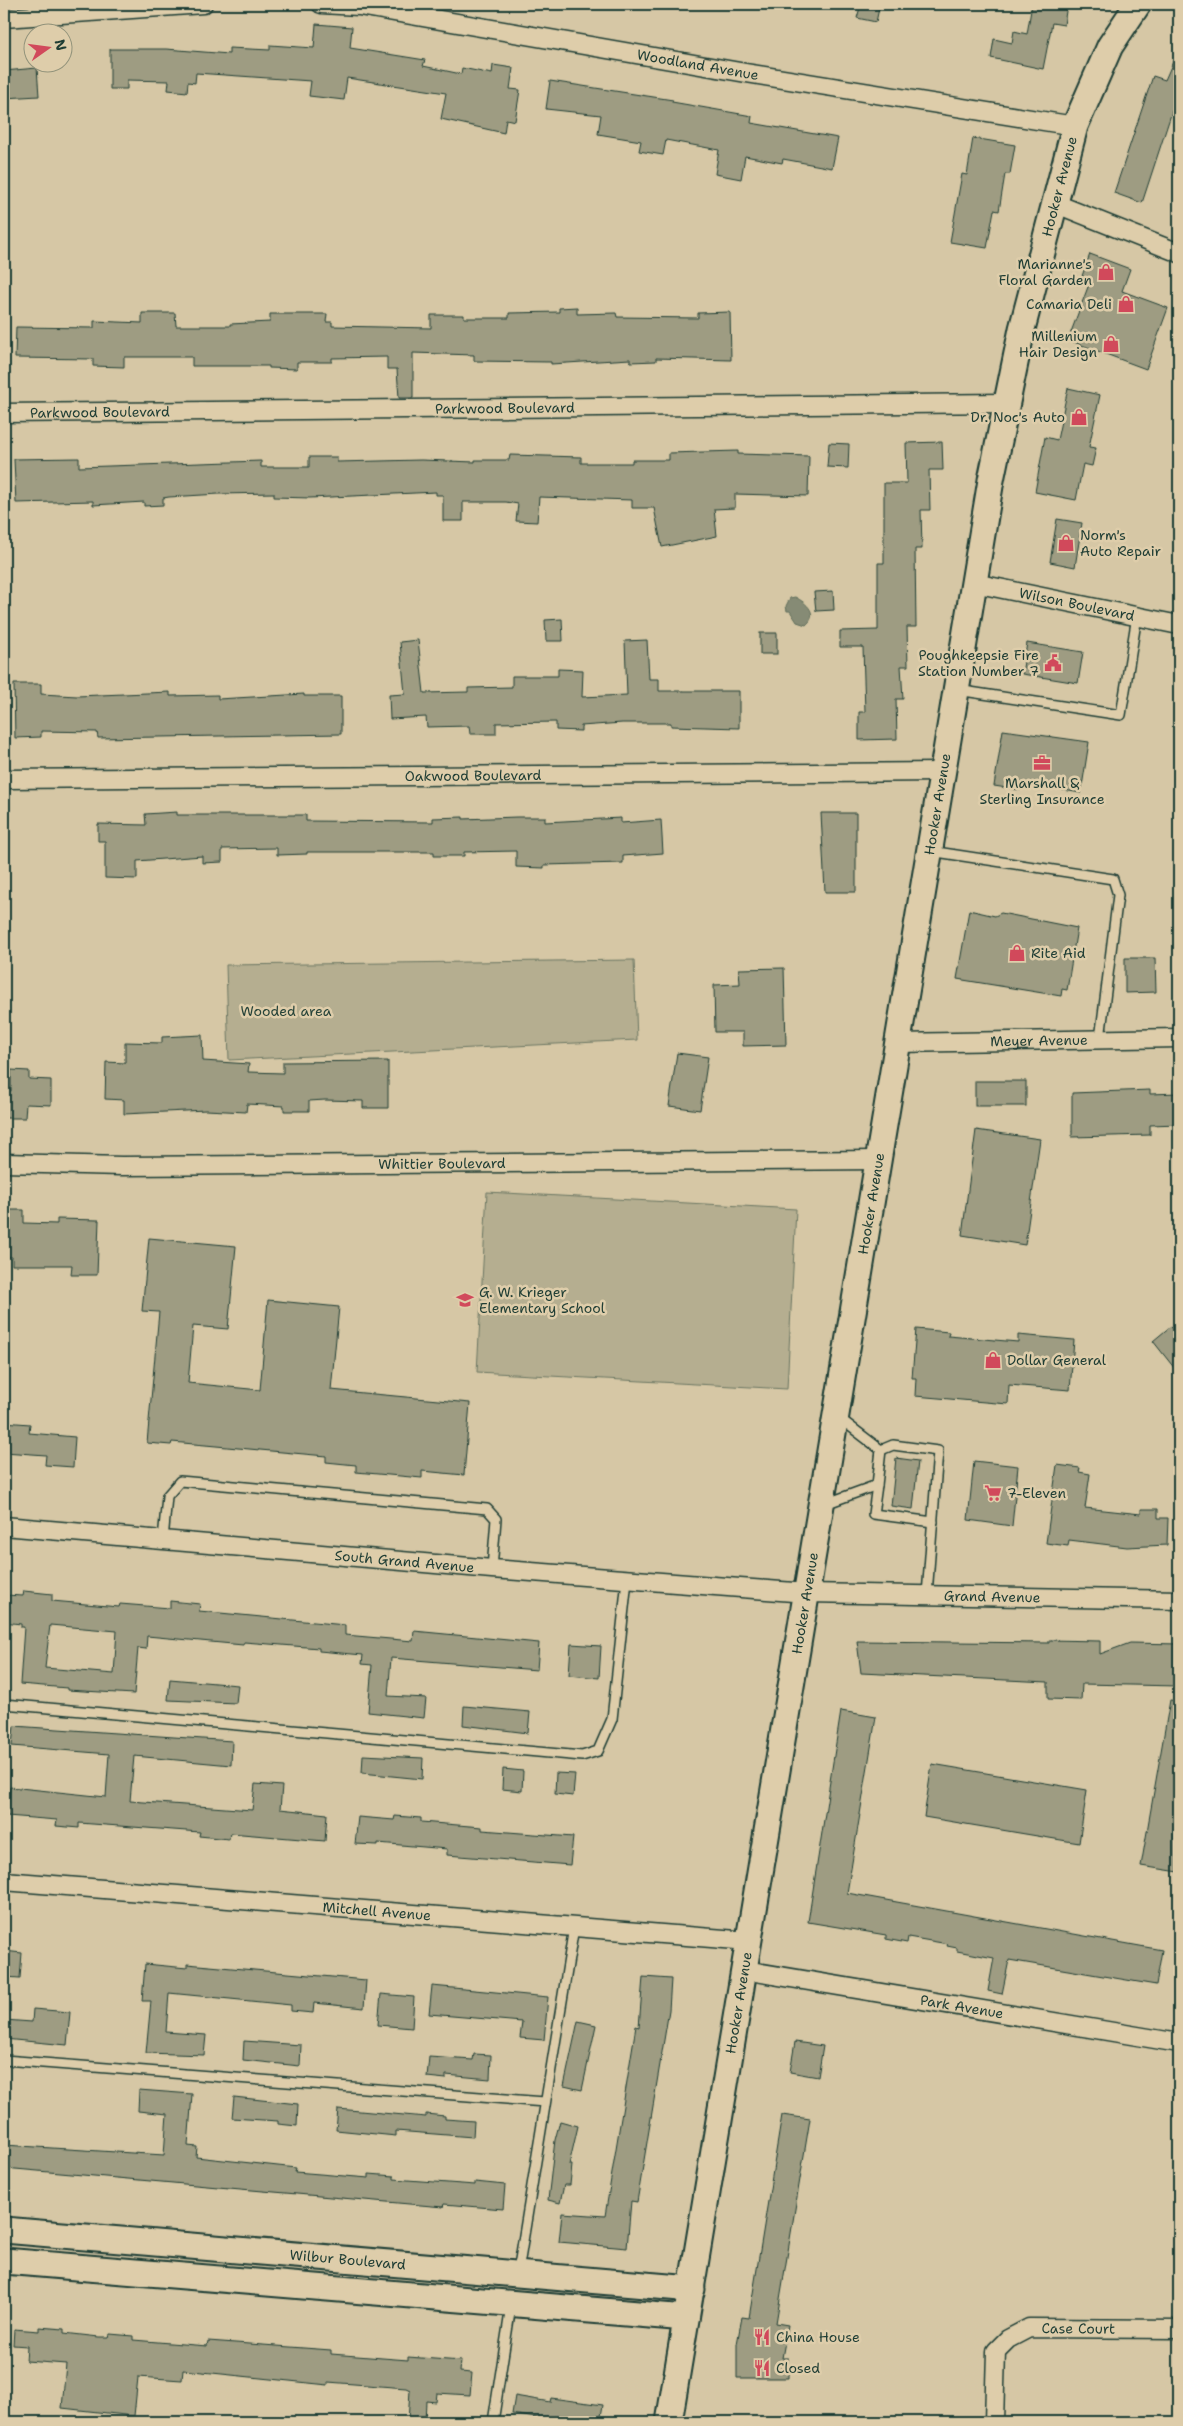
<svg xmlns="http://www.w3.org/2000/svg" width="1183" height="2426" font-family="'Shantell Sans',sans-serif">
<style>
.green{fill:#b5ae90;stroke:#6a7662}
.water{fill:#868b74;stroke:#5d6c5a}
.building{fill:#9e9c82;stroke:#1f3d34;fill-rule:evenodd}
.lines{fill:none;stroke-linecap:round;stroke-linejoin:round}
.lane-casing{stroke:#1f3d34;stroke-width:12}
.street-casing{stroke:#1f3d34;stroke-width:21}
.secondary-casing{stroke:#1f3d34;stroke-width:29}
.lane{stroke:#decdaa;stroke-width:9}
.street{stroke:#decdaa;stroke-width:18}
.secondary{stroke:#decdaa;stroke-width:25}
.labels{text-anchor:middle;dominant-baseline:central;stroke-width:5;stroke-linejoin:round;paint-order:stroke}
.street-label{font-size:14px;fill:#1f3d34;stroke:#decdaa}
.poi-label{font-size:14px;fill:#1f3d34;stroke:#decdaa;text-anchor:start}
.park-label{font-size:14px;fill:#264339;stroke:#decdaa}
</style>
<rect width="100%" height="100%" fill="#d6c7a5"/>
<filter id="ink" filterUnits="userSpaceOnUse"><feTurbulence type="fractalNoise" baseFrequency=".02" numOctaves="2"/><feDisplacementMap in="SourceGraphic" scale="10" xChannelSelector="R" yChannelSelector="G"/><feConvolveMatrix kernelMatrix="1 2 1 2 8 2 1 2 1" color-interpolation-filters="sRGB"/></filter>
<g filter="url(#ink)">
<g class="green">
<polygon points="634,960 637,1040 229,1060 226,965"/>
<polygon points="487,1192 796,1209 787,1389 477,1372"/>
</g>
<path class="water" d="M795,597C807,603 819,614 806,625L797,622L790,611H787L786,606L790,598Z"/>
<g class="building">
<polygon points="861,4 880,4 876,22 857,18"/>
<polygon points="1032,4 1067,4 1064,25 1052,23 1043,69 991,58 994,39 1012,43 1014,31 1027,34"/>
<polygon points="316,24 352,27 350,48 425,60 423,66 461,74 462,68 492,74 493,65 513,68 510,89 520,90 515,121 506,119 504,133 441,119 446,93 347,78 344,100 309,96 311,81 196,73 195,83 188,82 187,92 168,90 169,81 127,80 127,89 110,89 110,49 166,49 229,54 229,48 270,50 270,45 314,48"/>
<polygon points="1179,48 1179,90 1142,203 1114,193 1153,76 1165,80"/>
<polygon points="37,68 39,96 4,98 4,71"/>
<polygon points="550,81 673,100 672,102 752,116 751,123 838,138 832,168 783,159 782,163 745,156 741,179 715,174 719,150 666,140 663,155 639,151 641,141 598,134 601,115 546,109"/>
<polygon points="973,138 1015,145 1010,174 1005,174 999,211 994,210 987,248 950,242 962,174 967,175"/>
<polygon points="1090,254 1130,269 1122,291 1168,308 1146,369 1068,340 1091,279 1082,276"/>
<polygon points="577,307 577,314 616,313 617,317 698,318 698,313 730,312 731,360 656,358 656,361 630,362 630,359 551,364 551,362 474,361 474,355 413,353 413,398 399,398 397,369 387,369 387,357 332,358 332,362 297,362 297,369 269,368 269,366 192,366 192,357 124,357 124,367 93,366 93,359 15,358 16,327 94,328 94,321 142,323 142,313 175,313 176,326 230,326 230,324 270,322 270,314 327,314 326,322 332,322 332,326 431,328 431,315 464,315 464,318 509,318 509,313 559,312 559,308"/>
<polygon points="1068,388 1100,395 1089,447 1096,448 1092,466 1083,464 1076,500 1035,492 1045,437 1057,440"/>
<polygon points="942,442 943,470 929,470 930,510 921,510 922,549 915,549 916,627 907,627 908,666 901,666 903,699 896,699 897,739 859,740 859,712 865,712 863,647 840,647 840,631 878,630 878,563 884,563 884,483 907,483 906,443"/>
<polygon points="829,443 849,444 848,468 827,467"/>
<polygon points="738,451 738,454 809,456 808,496 735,494 735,508 714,509 717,536 662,547 654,508 632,508 632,500 539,497 537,522 516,521 518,504 506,502 463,502 463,521 443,521 443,495 436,495 436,492 310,498 274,497 274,493 219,494 169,497 163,498 163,505 144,506 144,502 93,505 93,501 16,503 14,459 79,458 79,467 261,461 261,467 309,467 309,457 337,457 337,462 421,460 475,462 475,460 509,460 510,455 581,457 581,463 632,463 632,460 669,460 669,453"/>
<polygon points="1057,519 1082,523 1075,567 1050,562"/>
<polygon points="833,591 834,610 816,611 814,592"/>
<polygon points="562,619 563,641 546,641 545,620"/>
<rect x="760" y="633" width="17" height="21"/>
<polygon points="418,640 424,693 468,692 468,688 512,687 512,676 558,676 558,669 583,670 582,697 627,695 625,641 647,640 649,679 659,679 659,691 739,691 739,728 671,726 671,723 622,723 581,726 581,731 556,730 556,722 496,723 496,734 470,734 469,726 427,727 426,717 390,719 389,695 405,694 400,642"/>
<polygon points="1027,643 1083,652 1078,683 1022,674"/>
<polygon points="14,684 41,684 41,694 77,696 170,692 170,696 218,695 218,699 304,694 304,696 341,696 341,734 98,738 97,732 41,731 41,737 15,738"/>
<polygon points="1003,730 1089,742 1081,793 1021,783 1020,790 994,786"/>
<polygon points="177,812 177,815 306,815 306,821 433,822 433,818 463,817 463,819 517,817 545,817 545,822 621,818 621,823 661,820 663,853 623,856 623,863 544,865 544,868 516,867 516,851 464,852 464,856 434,856 434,852 307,852 307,854 277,855 277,848 222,849 222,862 202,863 202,856 137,861 137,879 105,878 105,841 98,841 98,824 146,825 145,814"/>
<polygon points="821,813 856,813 856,892 825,892"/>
<polygon points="969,910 995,916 1001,913 1077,928 1067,990 1062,989 1061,996 957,979"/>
<polygon points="1125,958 1155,958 1156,992 1125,993"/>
<polygon points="784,968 786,1045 743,1046 743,1032 715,1032 714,985 740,984 739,969"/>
<polygon points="202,1035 203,1061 249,1064 248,1072 283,1073 283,1062 388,1061 388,1108 363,1108 363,1101 325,1100 309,1101 309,1111 284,1111 284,1106 247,1104 246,1112 206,1110 124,1114 124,1100 105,1099 106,1062 125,1063 125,1042 162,1043 162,1037"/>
<polygon points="677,1053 708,1057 700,1110 669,1106"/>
<polygon points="11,1070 29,1071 29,1079 51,1080 51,1105 26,1104 25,1118 4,1118 4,1091 11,1091"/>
<rect x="975" y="1081" width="51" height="25"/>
<polygon points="1150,1090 1150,1094 1179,1093 1179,1124 1150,1125 1150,1135 1072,1137 1072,1093"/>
<polygon points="976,1130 1040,1139 1025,1245 962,1235"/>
<polygon points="4,1210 24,1210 24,1223 57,1224 57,1219 99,1220 97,1275 71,1275 72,1265 12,1265 12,1257 4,1257"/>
<polygon points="149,1238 236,1246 228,1329 193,1326 188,1383 260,1390 268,1300 339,1307 331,1390 470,1403 464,1475 422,1471 422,1478 356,1472 356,1465 326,1462 326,1456 172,1442 171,1445 147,1443 159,1312 142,1311"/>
<polygon points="1171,1326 1179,1336 1179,1374 1153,1341"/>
<polygon points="916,1329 949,1332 948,1336 1018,1342 1018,1335 1074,1340 1070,1390 1009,1385 1008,1404 915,1396 916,1378 912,1378"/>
<polygon points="4,1422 30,1424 29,1433 75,1437 73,1467 45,1465 46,1455 4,1452"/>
<polygon points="896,1458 918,1461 913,1509 891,1506"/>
<polygon points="974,1461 1018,1466 1012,1526 968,1520"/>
<polygon points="1057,1465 1080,1468 1079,1472 1090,1474 1085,1508 1141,1514 1141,1509 1158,1509 1158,1518 1168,1518 1167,1545 1127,1547 1069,1540 1068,1546 1046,1543"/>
<path d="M24,1591L52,1594V1601L119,1607L120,1604L170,1608V1601L200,1604L199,1611L345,1625V1635L413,1641L414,1631L539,1643L537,1670L391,1658L388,1696L426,1698L424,1718L368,1712L372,1665L362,1664L363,1655L319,1651V1648L244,1642L243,1645L147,1636L146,1649L138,1648L134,1694L67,1690V1688L20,1684L24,1627H21V1624L4,1622V1595L23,1596ZM50,1625L117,1631L114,1674L45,1668Z"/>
<polygon points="1049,1640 1100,1641 1100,1654 1130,1643 1179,1644 1179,1686 1082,1684 1081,1700 1048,1699 1048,1682 861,1673 857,1641 1049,1643"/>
<polygon points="571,1644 601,1646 599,1678 569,1675"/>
<polygon points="170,1679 238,1685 236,1703 168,1700"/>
<polygon points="1170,1700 1179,1701 1179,1872 1141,1866"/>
<polygon points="464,1706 530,1712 528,1733 463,1725"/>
<polygon points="841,1711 876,1717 847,1893 1162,1950 1156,1985 1009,1960 1002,1994 988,1991 994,1958 957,1951 957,1948 947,1946 948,1944 908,1937 907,1943 886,1939 886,1935 808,1922"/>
<polygon points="14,1726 232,1741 231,1765 134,1756 130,1801 252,1810 255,1784 282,1786 280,1809 327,1814 325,1841 230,1833 229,1839 199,1836 200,1832 79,1823 79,1828 56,1826 57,1820 7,1816 10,1787 106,1797 109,1754 12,1746"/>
<polygon points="363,1755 423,1758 422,1779 362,1773"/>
<polygon points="932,1764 1087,1790 1079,1843 924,1817"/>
<polygon points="503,1769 523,1771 522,1791 502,1789"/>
<polygon points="556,1773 575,1774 573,1796 555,1794"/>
<polygon points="395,1816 421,1818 421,1822 482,1827 482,1830 573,1837 570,1865 447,1855 447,1849 378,1843 378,1845 355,1844 358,1817 394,1820"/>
<polygon points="4,1951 22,1953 20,1978 4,1977"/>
<polygon points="145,1964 187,1968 187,1964 366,1980 364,2008 314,2003 313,2013 291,2011 291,2005 169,1993 166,2032 206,2035 204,2055 146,2053 151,2001 142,2001"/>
<polygon points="643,1977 671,1979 669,2010 637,2202 631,2201 627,2248 559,2242 562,2213 605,2216 636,2026 639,2027"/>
<polygon points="432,1986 548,1997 544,2040 520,2038 522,2022 429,2014"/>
<polygon points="381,1994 414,1997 412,2028 378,2025"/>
<polygon points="33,2009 70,2012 67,2045 4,2039 4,2020 32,2022"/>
<polygon points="578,2021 596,2025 582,2090 564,2086"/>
<polygon points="244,2041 301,2045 300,2066 243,2060"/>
<polygon points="795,2042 823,2046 818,2077 790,2072"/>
<polygon points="474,2054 491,2055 490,2079 446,2075 446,2079 427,2077 429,2057 473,2060"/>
<polygon points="139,2090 192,2094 188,2146 197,2147 196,2157 296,2168 295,2172 369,2178 369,2174 394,2176 394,2179 475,2185 475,2182 505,2185 503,2209 444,2204 443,2207 4,2168 4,2145 164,2155 167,2114 138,2111"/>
<polygon points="234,2097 298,2104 297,2126 278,2124 278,2121 232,2118"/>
<polygon points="338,2109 426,2117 426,2114 445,2116 445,2119 474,2121 473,2137 396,2131 396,2136 336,2130"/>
<polygon points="782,2115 810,2119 776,2323 788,2325 782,2358 788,2358 788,2378 737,2378 737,2344 742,2317 749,2318"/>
<polygon points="560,2121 578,2126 569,2165 572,2165 570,2185 564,2185 560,2203 548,2200 555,2140"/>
<polygon points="39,2327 64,2329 64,2333 99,2337 109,2337 110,2334 133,2336 133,2340 207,2346 208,2341 331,2350 331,2354 408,2360 408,2357 461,2361 460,2372 472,2373 470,2395 437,2393 436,2402 426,2401 425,2422 408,2422 410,2390 406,2388 328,2382 328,2385 183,2370 182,2380 138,2377 134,2416 62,2408 66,2364 26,2361 27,2346 13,2345 14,2329 39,2331"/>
<polygon points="515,2396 550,2402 551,2398 603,2405 600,2422 559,2422 512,2414"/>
</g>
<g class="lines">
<g class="lane-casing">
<g id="lane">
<polyline points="957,690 1121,715 1137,616"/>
<polyline points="930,851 1113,879 1118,895 1100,1039"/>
<polyline points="881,1450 893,1445 938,1451 927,1595"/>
<polyline points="877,1485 873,1514 933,1522"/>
<polyline points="825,1504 877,1485 881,1450 838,1417"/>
<polyline points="163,1540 167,1496 180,1481 487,1509 496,1519 492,1569"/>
<polyline points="4,1704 582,1756 598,1751 612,1719 627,1580"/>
<polyline points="4,2060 545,2102"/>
<polyline points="518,2272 574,1927"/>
<polyline points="493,2422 511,2306"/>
</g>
</g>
<g class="street-casing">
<g id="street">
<path id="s1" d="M321,4L359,6L746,73L1075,126"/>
<polyline points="4,18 203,4"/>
<polyline points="1054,203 1179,253"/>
<path id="s2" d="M4,413L1006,403"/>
<path id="s3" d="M974,583L1179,625"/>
<path id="s4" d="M4,779L943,772"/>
<path id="s5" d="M898,1043L1179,1038"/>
<path id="s6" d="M4,1163L122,1166L879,1160"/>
<path id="s7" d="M4,1526L492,1569L807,1593L1179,1600"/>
<path id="s8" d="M4,1881L749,1941"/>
<path id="s9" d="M744,1970L1179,2043"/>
<path id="s10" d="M994,2422L996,2351L1008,2339L1029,2328L1179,2329"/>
</g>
</g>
<g class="secondary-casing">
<g id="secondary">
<path id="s11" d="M4,2230L692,2289"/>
<polyline points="4,2261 686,2318"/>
<path id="s12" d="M669,2422L991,480L1022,329L1075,126L1110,46L1138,4"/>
</g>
</g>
<use href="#lane" class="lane"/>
<use href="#street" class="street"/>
<use href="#secondary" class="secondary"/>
</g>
</g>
<defs>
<g id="shop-bare" transform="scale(1.35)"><path d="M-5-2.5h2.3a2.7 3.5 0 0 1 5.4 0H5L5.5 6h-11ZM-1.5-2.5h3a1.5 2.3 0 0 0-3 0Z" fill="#d1495b" stroke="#decdaa" stroke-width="2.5" paint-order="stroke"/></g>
<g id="civic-bare" transform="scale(1.35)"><path d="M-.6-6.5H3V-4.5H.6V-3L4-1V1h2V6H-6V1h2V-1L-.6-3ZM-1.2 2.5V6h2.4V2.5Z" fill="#d1495b" stroke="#decdaa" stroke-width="2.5" paint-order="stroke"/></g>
<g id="office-bare" transform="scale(1.35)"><path d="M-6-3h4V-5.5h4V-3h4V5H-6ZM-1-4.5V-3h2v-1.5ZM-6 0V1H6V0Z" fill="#d1495b" stroke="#decdaa" stroke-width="2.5" paint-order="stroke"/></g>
<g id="school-bare" transform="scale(1.35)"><path d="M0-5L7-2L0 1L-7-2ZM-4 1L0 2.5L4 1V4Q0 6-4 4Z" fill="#d1495b" stroke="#decdaa" stroke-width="2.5" paint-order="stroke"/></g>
<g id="supermarket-bare" transform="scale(1.35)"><path d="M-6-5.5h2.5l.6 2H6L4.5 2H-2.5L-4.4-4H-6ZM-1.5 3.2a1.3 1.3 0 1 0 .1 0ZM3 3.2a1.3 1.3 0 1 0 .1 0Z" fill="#d1495b" stroke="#decdaa" stroke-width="2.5" paint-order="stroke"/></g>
<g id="restaurant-bare" transform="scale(1.35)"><path d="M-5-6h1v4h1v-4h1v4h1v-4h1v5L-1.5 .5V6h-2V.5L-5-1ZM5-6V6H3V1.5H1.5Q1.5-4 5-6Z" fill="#d1495b" stroke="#decdaa" stroke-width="2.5" paint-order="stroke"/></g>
</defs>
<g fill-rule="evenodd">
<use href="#shop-bare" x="1106" y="272"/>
<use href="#shop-bare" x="1126" y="304"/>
<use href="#shop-bare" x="1111" y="344"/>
<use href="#shop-bare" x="1079" y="417"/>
<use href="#shop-bare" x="1066" y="543"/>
<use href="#civic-bare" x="1053" y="663"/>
<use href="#office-bare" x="1042" y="763"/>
<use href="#shop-bare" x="1017" y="953"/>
<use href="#school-bare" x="465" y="1300"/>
<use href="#shop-bare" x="993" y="1360"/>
<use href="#supermarket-bare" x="993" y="1493"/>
<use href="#restaurant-bare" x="762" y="2337"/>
<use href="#restaurant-bare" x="762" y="2368"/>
</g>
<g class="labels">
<g class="street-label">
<text stroke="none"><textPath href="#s1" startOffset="382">Woodland Avenue</textPath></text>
<text stroke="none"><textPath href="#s12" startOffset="2270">Hooker Avenue</textPath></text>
<text stroke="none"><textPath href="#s2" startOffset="501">Parkwood Boulevard</textPath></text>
<text stroke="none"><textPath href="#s2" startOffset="96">Parkwood Boulevard</textPath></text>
<text stroke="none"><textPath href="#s3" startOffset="105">Wilson Boulevard</textPath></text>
<text stroke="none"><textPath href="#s4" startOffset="469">Oakwood Boulevard</textPath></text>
<text stroke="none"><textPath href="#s12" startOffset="1640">Hooker Avenue</textPath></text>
<text stroke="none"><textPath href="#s5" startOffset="141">Meyer Avenue</textPath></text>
<text stroke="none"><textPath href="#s6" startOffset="438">Whittier Boulevard</textPath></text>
<text stroke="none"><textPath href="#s12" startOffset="1235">Hooker Avenue</textPath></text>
<text stroke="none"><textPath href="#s7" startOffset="402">South Grand Avenue</textPath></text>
<text stroke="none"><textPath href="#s7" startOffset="991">Grand Avenue</textPath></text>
<text stroke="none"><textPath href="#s12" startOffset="830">Hooker Avenue</textPath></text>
<text stroke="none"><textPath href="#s8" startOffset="374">Mitchell Avenue</textPath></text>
<text stroke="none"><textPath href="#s12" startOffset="425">Hooker Avenue</textPath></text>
<text stroke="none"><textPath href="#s9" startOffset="221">Park Avenue</textPath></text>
<text stroke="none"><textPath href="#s11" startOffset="345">Wilbur Boulevard</textPath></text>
<text stroke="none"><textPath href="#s10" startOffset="161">Case Court</textPath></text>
</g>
<g class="poi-label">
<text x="1092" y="264" text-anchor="end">Marianne's<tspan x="1092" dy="16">Floral Garden</tspan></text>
<text x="1112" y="304" text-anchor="end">Camaria Deli</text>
<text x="1097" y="336" text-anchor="end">Millenium<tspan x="1097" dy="16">Hair Design</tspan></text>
<text x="1065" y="417" text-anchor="end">Dr. Noc's Auto</text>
<text x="1080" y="535">Norm's<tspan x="1080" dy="16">Auto Repair</tspan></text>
<text x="1039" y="655" text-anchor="end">Poughkeepsie Fire<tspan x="1039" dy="16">Station Number 7</tspan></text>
<text x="1042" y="783" text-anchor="middle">Marshall &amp;<tspan x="1042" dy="16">Sterling Insurance</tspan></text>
<text x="1031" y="953">Rite Aid</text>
<text x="479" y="1292">G. W. Krieger<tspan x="479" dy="16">Elementary School</tspan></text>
<text x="1007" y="1360">Dollar General</text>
<text x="1007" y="1493">7-Eleven</text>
<text x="776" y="2337">China House</text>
<text x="776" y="2368">Closed</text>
</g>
<g class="park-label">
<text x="286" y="1011">Wooded area</text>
</g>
</g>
<rect width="1183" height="2426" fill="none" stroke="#decdaa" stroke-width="20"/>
<rect x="10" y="10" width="1163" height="2406" fill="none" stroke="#1f3d34" stroke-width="2" filter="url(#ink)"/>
<g transform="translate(48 48) rotate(76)"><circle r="24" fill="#decdaa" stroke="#92937b"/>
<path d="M0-4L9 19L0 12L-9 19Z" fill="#d1495b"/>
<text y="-8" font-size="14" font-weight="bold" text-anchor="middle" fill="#1f3d34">N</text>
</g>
</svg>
